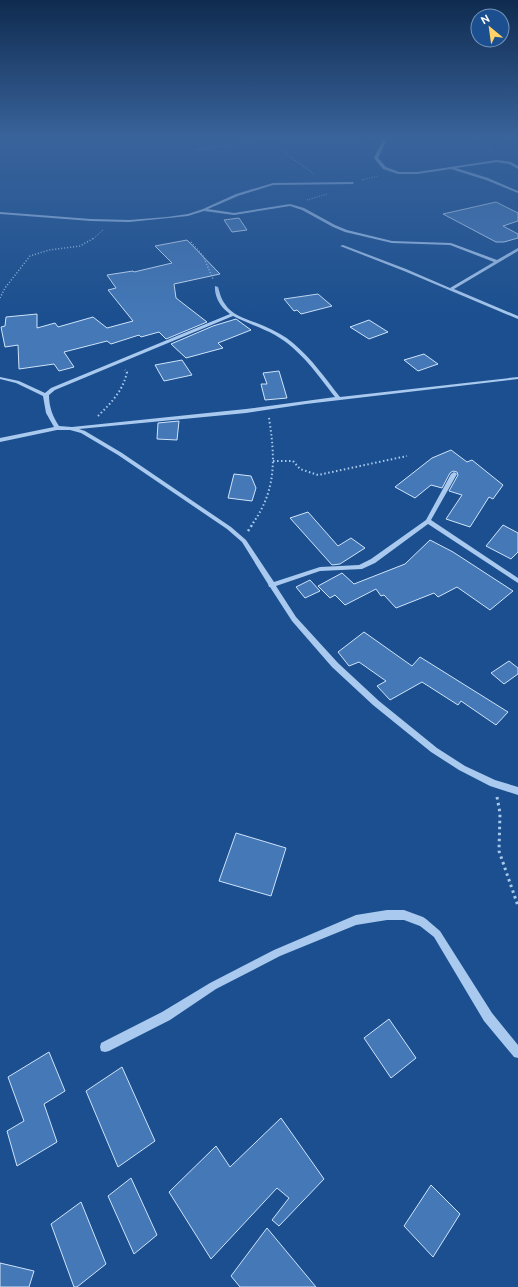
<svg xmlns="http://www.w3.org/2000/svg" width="518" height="1287" font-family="Ubuntu,sans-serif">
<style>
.building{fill:#4478b7;stroke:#cfe3fa}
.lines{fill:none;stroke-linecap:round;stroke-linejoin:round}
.path-far4{stroke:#a9c9ee;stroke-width:1;stroke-dasharray:1 1.5;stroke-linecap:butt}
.path-far3{stroke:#a9c9ee;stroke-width:1.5;stroke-dasharray:1 2;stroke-linecap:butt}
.path-far2{stroke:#a9c9ee;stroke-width:2;stroke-dasharray:1.5 2.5;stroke-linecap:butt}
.path-far1{stroke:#a9c9ee;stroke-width:2.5;stroke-dasharray:2 3;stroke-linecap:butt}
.path{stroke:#a9c9ee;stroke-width:3;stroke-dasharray:2.5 3.5;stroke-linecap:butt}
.minor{fill:#a9c9ee;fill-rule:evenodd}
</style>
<rect width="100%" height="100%" fill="#1b4f8f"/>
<g class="building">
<polygon points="496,202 518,213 518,221 503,226 518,234 518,238 504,242 496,242 443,214"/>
<polygon points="239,218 247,230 232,232 224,220"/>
<polygon points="187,240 220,274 174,284 176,298 207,322 166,339 159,332 141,337 139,335 111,344 107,341 64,352 74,367 59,371 54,364 19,369 18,345 5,347 1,327 5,326 6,317 37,314 37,328 55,323 58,327 93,317 107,328 133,321 108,290 116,288 107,275 133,271 134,272 172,263 155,246"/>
<polygon points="318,294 332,306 301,314 297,310 294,311 284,299"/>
<polygon points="236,319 251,330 218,343 223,348 186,358 171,344 213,326"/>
<polygon points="369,320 388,332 369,339 350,327"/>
<polygon points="424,354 438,364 418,371 404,360"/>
<polygon points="182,360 192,375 164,381 155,365"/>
<polygon points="279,371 287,398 265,400 261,384 267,384 263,373"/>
<polygon points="179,421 177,440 157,439 158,423"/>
<polygon points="451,450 467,462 472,460 503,485 493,499 489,497 470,527 446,519 462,495 449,491 458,475 457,472 453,471 450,473 442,488 431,485 415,498 395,487 432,458"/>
<polygon points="234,474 251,476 256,488 252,501 228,498"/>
<polygon points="308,512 338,546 351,538 365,548 340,564 332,565 290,518"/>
<polygon points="503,525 518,533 518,552 511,559 486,546"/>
<polygon points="430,540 453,552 513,591 490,610 457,587 438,597 434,593 396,608 384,595 381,596 376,589 345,605 335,595 330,598 318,586 342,573 354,584 405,564"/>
<polygon points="310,580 320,591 305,598 296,587"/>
<polygon points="364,632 412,666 420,657 508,712 496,725 461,701 458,705 422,682 390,700 377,686 386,681 359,662 349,666 338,652"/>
<polygon points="509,661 518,668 518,674 504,684 491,673"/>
<polygon points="236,833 286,848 271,896 219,881"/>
<polygon points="389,1019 416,1058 391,1078 364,1038"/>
<polygon points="49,1052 65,1091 44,1104 57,1142 17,1166 7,1131 24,1121 8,1077"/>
<polygon points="122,1067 155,1141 118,1167 86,1091"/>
<polygon points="281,1118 324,1179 279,1226 272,1220 289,1198 277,1188 211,1259 169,1192 216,1146 230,1167"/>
<polygon points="131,1178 157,1235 134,1254 108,1196"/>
<polygon points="431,1185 460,1214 433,1257 404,1226"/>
<polygon points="81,1202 106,1264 77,1287 74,1287 51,1224"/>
<polygon points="267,1228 316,1287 240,1287 231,1276"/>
<polygon points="0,1263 34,1271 29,1287 0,1287"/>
</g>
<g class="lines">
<g class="path-far4">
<polyline points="270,138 300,143 319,144 375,139"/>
<polyline points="478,138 491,152"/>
<polyline points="197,150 251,142 260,138"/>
<polyline points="281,150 314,174"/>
<polyline points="362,180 378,176"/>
<polyline points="307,200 327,194"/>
<polyline points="93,239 104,229"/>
</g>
<g class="path-far3">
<polyline points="191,242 203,256 213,279"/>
<polyline points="0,298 5,288 30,256 49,250 80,246 94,238"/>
</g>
<g class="path-far2">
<path d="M98,416C111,403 123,391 127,372L125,370"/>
<polyline points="273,461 293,461 300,469 318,475 407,456"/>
<path d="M253,523C277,489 275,457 269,418"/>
</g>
<polyline class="path-far1" points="248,531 254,522"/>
<polyline class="path" points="497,797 500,813 499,851 518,906"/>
<g class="minor">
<polygon points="382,138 384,138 386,142 378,158 386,167 399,172 417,172 497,160 511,162 518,166 518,169 509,164 497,162 456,168 488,178 518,191 518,193 486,180 451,169 417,174 398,174 383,169 374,158 382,142"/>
<polygon points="354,182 353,184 273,185 238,196 208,209 234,213 290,204 304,208 335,225 347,230 392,241 451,243 497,260 518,248 518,251 454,289 518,316 518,319 404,271 340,246 343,245 406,269 450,288 494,262 450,245 392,243 345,232 333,227 302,210 290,206 234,215 204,211 188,216 129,222 91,221 0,214 0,212 91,219 129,220 167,217 188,214 203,209 236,194 273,183"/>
<path d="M215,286L218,287C220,293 221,299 225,304C233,317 251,320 264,326C275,331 285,336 293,343C312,359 325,378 340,397L518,377V379L306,404L246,413L79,429L85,431L122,453L231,527L246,540L274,582L320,567L359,565L371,559L426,520L451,474L454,472L456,473L457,474L431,520L518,578V583L428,524L375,563L362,569L320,571L276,586L296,617L338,663L379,701L437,748L465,766L495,780L518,787V795L490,786L459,770L431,752L373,705L332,667L292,621L270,587H269L268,584L242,542L227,529L118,455L81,433L70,430H57L0,442V438L54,427L46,413L43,396L16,383L0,379V377L19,381L45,393L51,388L230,314C221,308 214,297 215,286ZM233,316C247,323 262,328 275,335C301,350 317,374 335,397L246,409L72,427L59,426C53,417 49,407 49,395L55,390Z"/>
<polygon points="387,910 404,910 423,917 426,919 440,931 492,1013 518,1045 518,1058 514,1057 484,1021 434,937 420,926 404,920 387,920 356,925 280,956 216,989 170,1020 109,1051 105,1052 101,1051 100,1047 101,1043 162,1012 210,983 274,950 356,915"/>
</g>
</g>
<linearGradient id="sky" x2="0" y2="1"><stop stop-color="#0f2b4f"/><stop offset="0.43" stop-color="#39639b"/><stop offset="1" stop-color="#39639b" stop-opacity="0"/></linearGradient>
<rect width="518" height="318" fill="url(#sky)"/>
<g transform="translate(490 28) rotate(331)"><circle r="19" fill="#1b4f8f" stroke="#7695bc"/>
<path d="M0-3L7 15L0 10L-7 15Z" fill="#ffd166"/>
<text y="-6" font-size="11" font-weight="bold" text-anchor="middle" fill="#ffffff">N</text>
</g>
</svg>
